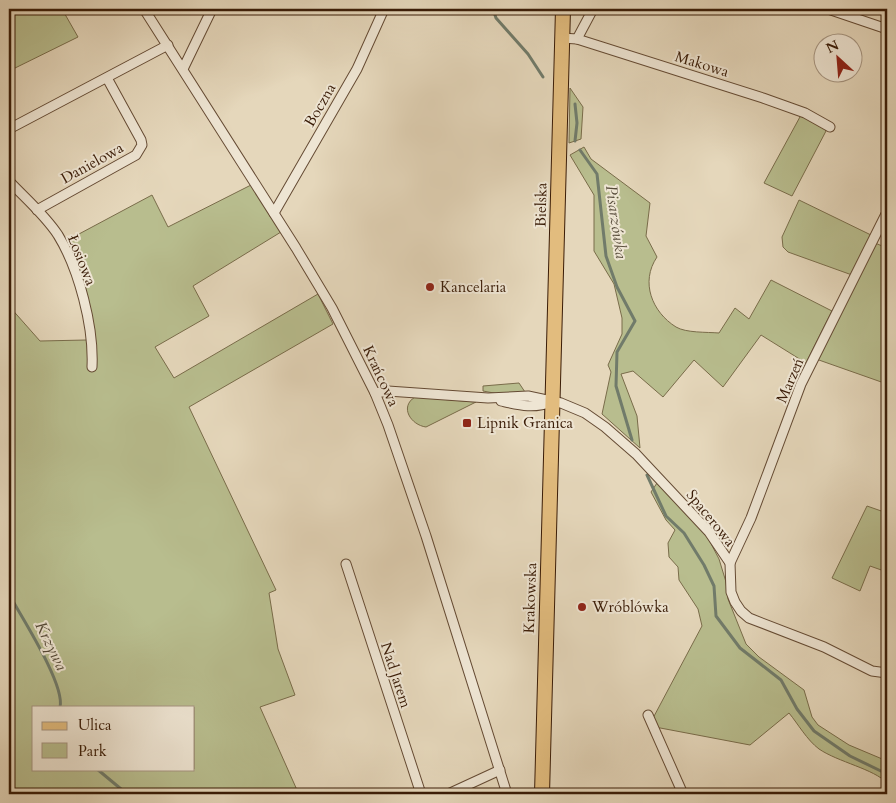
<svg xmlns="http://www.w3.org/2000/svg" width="896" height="803" font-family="Cardo,serif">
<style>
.green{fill:#b8bd8e;stroke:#796c4a;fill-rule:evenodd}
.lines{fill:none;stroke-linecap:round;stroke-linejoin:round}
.stream{stroke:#717b6a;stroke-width:3}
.minor-casing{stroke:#654b34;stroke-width:11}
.primary-casing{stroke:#3a1c07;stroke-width:16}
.minor{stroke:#eee5d3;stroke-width:9}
.primary{stroke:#e2bc7e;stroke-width:14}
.poi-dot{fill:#8f2418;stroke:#eee5d3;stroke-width:2}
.labels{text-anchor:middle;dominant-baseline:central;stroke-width:4;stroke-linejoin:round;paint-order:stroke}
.street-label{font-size:15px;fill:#3a1c07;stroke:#eee5d3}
.poi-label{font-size:15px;fill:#3a1c07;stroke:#eee5d3;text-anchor:start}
.water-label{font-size:16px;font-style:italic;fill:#564b39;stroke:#eee5d3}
</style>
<rect width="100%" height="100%" fill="#e5d7bb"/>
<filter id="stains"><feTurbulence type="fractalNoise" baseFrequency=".004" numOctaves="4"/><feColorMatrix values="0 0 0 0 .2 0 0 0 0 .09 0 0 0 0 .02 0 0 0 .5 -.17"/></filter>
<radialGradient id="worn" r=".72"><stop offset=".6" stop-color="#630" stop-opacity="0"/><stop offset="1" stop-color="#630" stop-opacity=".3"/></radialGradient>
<g class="green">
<polygon points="9,9 62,9 78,37 9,71"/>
<polygon points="570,88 583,107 581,139 569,143"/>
<polygon points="801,115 821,126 826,131 792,196 764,183"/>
<path d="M584,147L591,159L650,203L646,236L657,257C640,282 652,312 676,327C686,333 707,332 719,333L735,308L749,319L771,280L832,311L806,363L761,335L723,387L694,360L663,397L633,371L621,374L637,416L640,448L602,414L611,372L608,365L622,334V318L614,284L594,251V195L570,155Z"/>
<path d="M251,185L281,232L193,286L209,316L155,347L174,378L318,294L333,324L189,407L276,590L269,593L278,649L295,695L260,707L297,790L290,794H9V306L40,341L86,340L93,336L64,242L152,195L168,227ZM34,707H194V769H34Z"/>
<polygon points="799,200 871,235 852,275 788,252 783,247 782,237"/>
<polygon points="875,243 887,248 887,384 816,359"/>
<polygon points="519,383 525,392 499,394 483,391 483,386"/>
<path d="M415,397L476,402L426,427C411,425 399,407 415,397Z"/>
<path d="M657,483L707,536L719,559L726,582L728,599L746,644L759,657L804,690L812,717L818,725L849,745L887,761V783C874,769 838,762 819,749C807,740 798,724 789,713L750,745L655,727L652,720L702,626L698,609L679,580L678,567L669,557L668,543L675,530L666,520L651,492Z"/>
<polygon points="867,506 887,513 887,572 870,566 860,591 832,578"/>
</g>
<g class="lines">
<g class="stream">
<polyline points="493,9 496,18 528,54 543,77"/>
<polyline points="575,141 577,123 575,104"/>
<polyline points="580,150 597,174 606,256 617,287 635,321 617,352 616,386 632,440"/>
<polyline points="647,475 666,516 684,533 704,565 714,586 716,616 740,648 781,680 797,709 814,731 850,756 887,774"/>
<path d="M9,602L14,603C26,624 65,686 60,707"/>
<polyline points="97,769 127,794"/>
</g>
<g class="minor-casing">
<g id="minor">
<polyline points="144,9 296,248 332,308 375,393 388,425 426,536 507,794"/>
<polyline points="828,9 887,29"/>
<polyline points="562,38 577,39 763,98 805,113 830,127"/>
<polyline points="577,39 593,9"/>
<polyline points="183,69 212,9"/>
<polyline points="9,129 168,45"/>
<path d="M9,181C25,198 45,215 58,235C79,269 94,327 92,367"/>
<polyline points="37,210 136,155 142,145 141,140 107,78"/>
<polyline points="274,213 357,69 384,9"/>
<polyline points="375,393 388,391 488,398 528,396 561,403 585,413 605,427 636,454 709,532 730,563 731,592 735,602 741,611 749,618 824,647 872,671 887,673"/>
<path d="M501,401C519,405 533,409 552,402"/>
<polyline points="730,563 751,518 801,384 887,212"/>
<polyline points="346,564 421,794"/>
<polyline points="648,715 683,794"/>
<polyline points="448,794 500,770"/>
</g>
</g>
<g class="primary-casing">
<polyline id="primary" points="542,794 563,9"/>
</g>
<use href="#minor" class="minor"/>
<use href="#primary" class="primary"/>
</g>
<g class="poi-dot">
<circle cx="430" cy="287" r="5"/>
<rect x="462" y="418" width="10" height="10" rx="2.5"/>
<circle cx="582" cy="607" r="5"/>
</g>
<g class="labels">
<g class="street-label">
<text transform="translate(702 64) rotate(17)">Makowa</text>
<text transform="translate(320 105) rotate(-60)">Boczna</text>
<text transform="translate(92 163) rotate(-29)">Danielowa</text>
<text transform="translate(541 205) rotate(-89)">Bielska</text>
<text transform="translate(82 260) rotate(68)">Łosiowa</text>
<text transform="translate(381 376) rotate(65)">Krańcowa</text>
<text transform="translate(790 380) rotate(-67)">Marzeń</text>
<text transform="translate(711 518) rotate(51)">Spacerowa</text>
<text transform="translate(530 598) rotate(-88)">Krakowska</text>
<text transform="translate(396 675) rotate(72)">Nad Jarem</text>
</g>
<g class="poi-label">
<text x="440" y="287">Kancelaria</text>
<text x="477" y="423">Lipnik Granica</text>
<text x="592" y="607">Wróblówka</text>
</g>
<g class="water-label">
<text transform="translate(616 222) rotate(82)">Pisarzówka</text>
<text transform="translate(51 646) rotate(64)">Krzywa</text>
</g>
</g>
<rect width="896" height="803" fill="none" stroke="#e5d7bb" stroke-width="30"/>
<rect x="10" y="10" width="876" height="783" fill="none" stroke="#3a1c07" stroke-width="2.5"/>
<rect x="15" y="15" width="866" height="773" fill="none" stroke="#3a1c07"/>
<rect x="32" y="706" width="162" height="65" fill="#eee5d3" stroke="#a69581"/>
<rect x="42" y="722" width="25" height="8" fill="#e2bc7e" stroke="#a69581"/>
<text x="78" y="730" font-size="15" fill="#3a1c07">Ulica</text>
<rect x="42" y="743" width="25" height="15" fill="#b8bd8e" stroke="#a69581"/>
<text x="78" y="756" font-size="15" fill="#3a1c07">Park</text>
<g transform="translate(838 58) rotate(334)"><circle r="24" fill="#eee5d3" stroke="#a69581"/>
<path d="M0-4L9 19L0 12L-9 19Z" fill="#8f2418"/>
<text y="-8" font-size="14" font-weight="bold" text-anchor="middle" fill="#3a1c07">N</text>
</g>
<rect width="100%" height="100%" filter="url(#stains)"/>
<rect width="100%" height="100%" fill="url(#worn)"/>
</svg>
